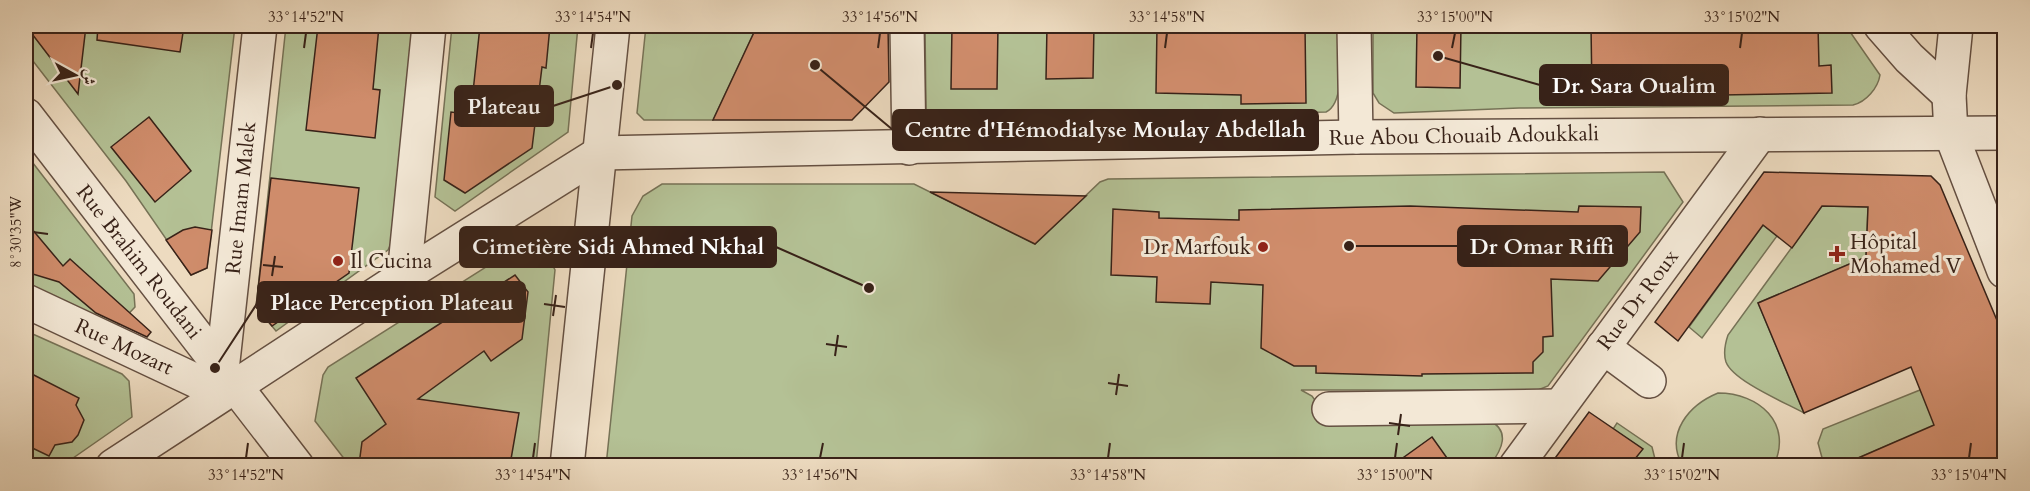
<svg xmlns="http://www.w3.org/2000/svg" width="2030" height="491" font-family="Cardo,Amiri,serif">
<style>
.green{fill:#b4c195;stroke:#767256;stroke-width:1.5}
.building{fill:#cf8c6b;stroke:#382218;stroke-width:1.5}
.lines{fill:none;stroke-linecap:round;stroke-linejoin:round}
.minor-casing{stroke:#655042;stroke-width:36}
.minor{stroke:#f3e8d6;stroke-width:33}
.ticks{fill:none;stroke:#382218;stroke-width:2}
.poi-dot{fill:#8f2418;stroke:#f3e8d6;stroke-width:2}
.labels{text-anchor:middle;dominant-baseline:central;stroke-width:6;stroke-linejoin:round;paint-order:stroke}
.street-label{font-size:21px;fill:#382218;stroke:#f3e8d6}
.poi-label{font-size:21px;fill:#382218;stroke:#f3e8d6;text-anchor:start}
.leader{fill:none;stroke:#382218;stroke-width:2}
.callout-dot{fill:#382218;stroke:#f3e8d6;stroke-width:2}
.callout{fill:#382218;stroke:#382218;stroke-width:2}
.callout-label{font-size:22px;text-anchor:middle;font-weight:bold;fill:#fff}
.neatline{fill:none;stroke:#382218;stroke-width:2}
.ticks-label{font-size:15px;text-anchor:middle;fill:#382218}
</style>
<rect width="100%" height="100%" fill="#eddbc0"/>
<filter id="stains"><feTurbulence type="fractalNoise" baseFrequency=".00333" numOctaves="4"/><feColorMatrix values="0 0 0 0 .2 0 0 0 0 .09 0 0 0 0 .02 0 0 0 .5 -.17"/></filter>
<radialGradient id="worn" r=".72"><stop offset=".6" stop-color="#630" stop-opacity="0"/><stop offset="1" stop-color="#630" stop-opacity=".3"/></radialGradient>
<g class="green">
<polygon points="26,26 235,26 207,268 191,275 126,181 26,52"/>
<polygon points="286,26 413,26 393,239 388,250 276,331 256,307"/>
<polygon points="452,26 578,26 568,132 455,211 435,197"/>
<polygon points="646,26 757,26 713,120 644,120 637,113"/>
<path d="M925,26H1339C1339,47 1347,102 1326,112L943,120L932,118L926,110Z"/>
<path d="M1373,26H1846L1880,75C1878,88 1866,102 1853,105L1519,108L1394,113L1379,103L1373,93Z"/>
<polygon points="26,154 134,294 135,307 116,327 26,286"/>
<path d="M1664,172L1683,202L1548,386L1538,390H1301L1312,396L1332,424L1489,420C1511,431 1502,450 1490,465L606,466L632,216L643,196L662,184H914L1035,244L1100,182L1108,179Z"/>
<path d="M2004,173V223C1998,206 1993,190 2004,173Z"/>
<path d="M1822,206L1868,207L1866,257L1758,303L1804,413C1786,403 1733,381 1726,362C1723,353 1725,344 1728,335Z"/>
<polygon points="1763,225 1777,236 1702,338 1689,327"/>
<polygon points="530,243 548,256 555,270 536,465 349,465 315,421 323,375 328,367 516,248"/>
<polygon points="26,331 122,374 129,381 132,417 63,465 26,466"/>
<polygon points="1920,390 1956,447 1911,465 1900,440 1842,465 1824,465 1818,443 1823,429"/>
<path d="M1718,393C1759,393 1793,423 1774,465H1682C1665,433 1689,405 1718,393Z"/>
<polygon points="1617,423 1652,447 1655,459 1650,465 1630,465 1642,449 1613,429"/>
</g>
<g class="building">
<polygon points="26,26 86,26 78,94"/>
<polygon points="98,26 184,26 180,52 97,40"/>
<polygon points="318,26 379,26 373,89 380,90 375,138 306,130"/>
<polygon points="480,26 550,26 546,68 542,67 532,148 465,193 444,180 451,112 466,114 469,91 473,92"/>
<polygon points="757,26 888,26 889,82 852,120 713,120"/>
<polygon points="952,26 998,26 997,89 951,89"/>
<polygon points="1047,26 1094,26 1093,78 1046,79"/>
<polygon points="1157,26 1305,26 1306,103 1241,104 1241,95 1156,93"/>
<polygon points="1417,26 1461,26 1460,88 1416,87"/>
<polygon points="1591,26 1818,26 1819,66 1831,65 1832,93 1721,95 1721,89 1592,94"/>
<polygon points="149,117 191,171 155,202 111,147"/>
<polygon points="1764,172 1931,176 1940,185 2004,337 2004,465 1842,465 1934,425 1911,367 1804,413 1758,303 1866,257 1868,207 1822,206 1792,248 1763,225 1678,341 1655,322"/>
<polygon points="271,178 359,188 349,273 272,326 256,307"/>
<polygon points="930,192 1086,196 1035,244"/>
<polygon points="1410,206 1578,212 1579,206 1641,207 1640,232 1598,281 1551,279 1553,336 1543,337 1543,352 1533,362 1533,373 1422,374 1422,376 1316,373 1316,366 1294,366 1261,348 1263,285 1211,282 1210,304 1156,302 1157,277 1111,275 1113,209 1159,212 1159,218 1239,220 1239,210"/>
<polygon points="26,222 63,266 70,259 151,332 147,337 96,313 59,282 26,272"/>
<polygon points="195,227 212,230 207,268 191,275 166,240 183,230"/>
<polygon points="515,275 528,292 522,339 491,361 484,351 418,399 519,413 510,465 367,465 360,457 362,442 386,424 356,378"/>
<polygon points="26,371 79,398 76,405 84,420 78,435 72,442 55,445 49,456 26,445"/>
<polygon points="1589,412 1643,449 1630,465 1550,465"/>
<polygon points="1432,437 1452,465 1393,465"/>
</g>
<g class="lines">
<g class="minor-casing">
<g id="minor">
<polyline points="907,26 909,148"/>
<polyline points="1354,26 1356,137"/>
<polyline points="1881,26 1909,58 1949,95"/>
<polyline points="1956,26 1949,95 1951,134 2004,271"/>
<polyline points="26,115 297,466"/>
<polyline points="600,153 1356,137 2004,133"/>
<polyline points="404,276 429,26"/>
<polyline points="26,301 222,393"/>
<polyline points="1603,347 1649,381"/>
<polyline points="222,370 260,26"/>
<polyline points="1329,409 1559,406"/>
<polyline points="113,466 404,276 600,153"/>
<polyline points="567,466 613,26"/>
<polyline points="1516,466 1760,134"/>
</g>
</g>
<use href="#minor" class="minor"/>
</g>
<path class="ticks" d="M304,48L306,33M591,48L593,33M878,48L880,33M1165,48L1167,33M1452,48L1455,33M1740,48L1742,33M33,232L48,234M263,265L283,267M272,276L275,256M544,304L565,307M553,316L556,295M826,344L847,347M835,356L838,335M1108,383L1128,386M1116,395L1119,374M1389,423L1410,426M1398,435L1401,414M246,458L248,443M533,458L535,443M820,458L823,443M1108,458L1110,443M1395,458L1397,443M1682,458L1684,443M1969,458L1971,443"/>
<g class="poi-dot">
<circle cx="1263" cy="247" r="6"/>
<path d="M1834 245h6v6h6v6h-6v6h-6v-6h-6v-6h6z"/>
<circle cx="338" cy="261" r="6"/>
</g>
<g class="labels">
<g class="street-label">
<text transform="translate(1464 136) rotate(-1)">Rue Abou Chouaib Adoukkali</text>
<text transform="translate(241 198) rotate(-84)">Rue Imam Malek</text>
<text transform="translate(139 262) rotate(52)">Rue Brahim Roudani</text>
<text transform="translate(1638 300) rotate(-53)">Rue Dr Roux</text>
<text transform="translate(124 347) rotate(25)">Rue Mozart</text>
</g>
<g class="poi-label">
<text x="1850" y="242">Hôpital<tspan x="1850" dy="24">Mohamed V</tspan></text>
<text x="1251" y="247" text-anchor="end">Dr Marfouk</text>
<text x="350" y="261">Il Cucina</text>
</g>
</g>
<path class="leader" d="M1438 56L1540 85M617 85L553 106M815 65L893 130M1349 246L1458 246M869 288L776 247M215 368L258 302"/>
<g class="callout-dot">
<circle cx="1438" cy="56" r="6"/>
<circle cx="617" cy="85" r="6"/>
<circle cx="815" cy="65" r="6"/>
<circle cx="1349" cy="246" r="6"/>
<circle cx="869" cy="288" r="6"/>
<circle cx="215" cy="368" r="6"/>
</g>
<g class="callout">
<rect x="1540" y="65" width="188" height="40" rx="6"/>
<rect x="455" y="86" width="98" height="40" rx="6"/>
<rect x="893" y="110" width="425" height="40" rx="6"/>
<rect x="1458" y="226" width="169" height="40" rx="6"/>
<rect x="460" y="227" width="316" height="40" rx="6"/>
<rect x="258" y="282" width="267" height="40" rx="6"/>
</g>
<g class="callout-label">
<text x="1634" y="93">Dr. Sara Oualim</text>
<text x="504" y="114">Plateau</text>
<text x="1105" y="137">Centre d'Hémodialyse Moulay Abdellah</text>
<text x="1542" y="254">Dr Omar Riffi</text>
<text x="618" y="254">Cimetière Sidi Ahmed Nkhal</text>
<text x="392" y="310">Place Perception Plateau</text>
</g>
<rect width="2030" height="491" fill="none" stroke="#eddbc0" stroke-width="66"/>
<g transform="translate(75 75) rotate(98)" stroke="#f3e8d6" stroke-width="4.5" paint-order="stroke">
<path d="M0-4.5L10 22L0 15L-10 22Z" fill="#382218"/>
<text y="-9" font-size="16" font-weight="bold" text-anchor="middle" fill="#382218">ش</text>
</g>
<rect x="33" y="33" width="1964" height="425" class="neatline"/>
<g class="ticks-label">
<text x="306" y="22">33°14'52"N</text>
<text x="593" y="22">33°14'54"N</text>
<text x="880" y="22">33°14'56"N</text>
<text x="1167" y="22">33°14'58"N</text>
<text x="1455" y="22">33°15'00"N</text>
<text x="1742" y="22">33°15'02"N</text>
<text transform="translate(16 232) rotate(-90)" y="5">8°30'35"W</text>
<text x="246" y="480">33°14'52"N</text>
<text x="533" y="480">33°14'54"N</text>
<text x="820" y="480">33°14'56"N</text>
<text x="1108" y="480">33°14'58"N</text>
<text x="1395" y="480">33°15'00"N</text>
<text x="1682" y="480">33°15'02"N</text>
<text x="1969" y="480">33°15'04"N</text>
</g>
<rect width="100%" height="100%" filter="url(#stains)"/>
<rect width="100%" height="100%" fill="url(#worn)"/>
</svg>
